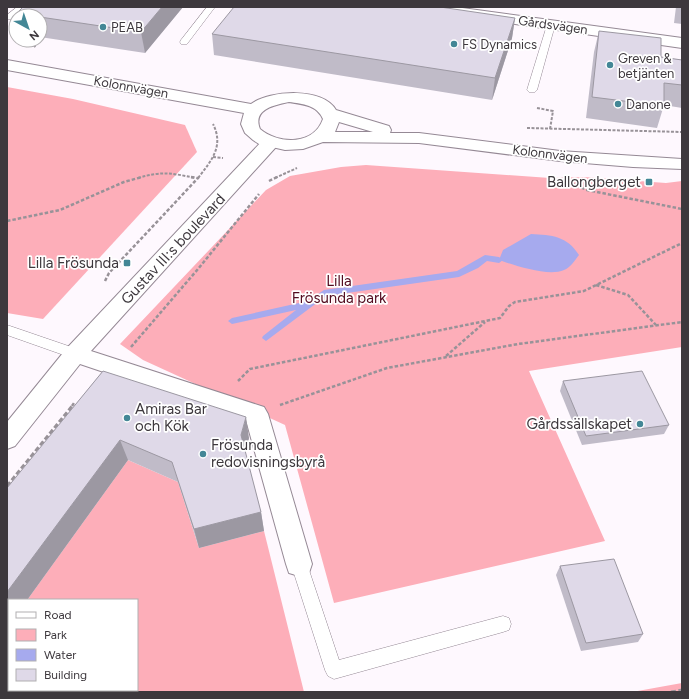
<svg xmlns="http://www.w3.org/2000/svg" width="689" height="699" font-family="Figtree,sans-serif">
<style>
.green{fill:#fdaeb9}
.water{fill:#a6aaee}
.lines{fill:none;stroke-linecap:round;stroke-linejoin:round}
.stream{fill:#a6aaee;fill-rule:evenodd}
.lane-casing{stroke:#958995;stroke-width:1}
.street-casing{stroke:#958995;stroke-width:2}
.secondary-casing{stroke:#958995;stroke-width:2}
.path-far2{stroke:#989298;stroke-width:2;stroke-dasharray:3 1.5;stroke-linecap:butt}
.path-far1{stroke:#989298;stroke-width:2.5;stroke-dasharray:3.5 2;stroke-linecap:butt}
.path{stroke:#989298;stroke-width:3;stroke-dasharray:5 2.5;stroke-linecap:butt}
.lane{fill:#fff;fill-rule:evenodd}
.street{fill:#fff;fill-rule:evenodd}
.secondary{fill:#fff;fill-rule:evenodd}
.wall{fill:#c0bbc8}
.shaded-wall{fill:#9c98a2}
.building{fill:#dfd9e8;stroke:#9c98a2}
.poi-dot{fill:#438796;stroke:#fff;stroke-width:1.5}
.labels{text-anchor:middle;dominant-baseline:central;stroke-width:3.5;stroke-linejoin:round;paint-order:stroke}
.far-street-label{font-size:13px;fill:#3d383d;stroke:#fff}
.far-poi-label{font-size:13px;fill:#3d383d;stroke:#fff;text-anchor:start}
.poi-label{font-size:15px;fill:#3d383d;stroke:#fff;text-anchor:end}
.street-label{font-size:15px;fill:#3d383d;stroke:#fff}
.park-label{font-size:15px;fill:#530c20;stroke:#fff}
</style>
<rect width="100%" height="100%" fill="#fef8fe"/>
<g class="green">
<polygon points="7,87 73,99 185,125 197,152 43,319 7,313"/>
<polygon points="366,165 550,178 584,177 666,183 682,181 682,347 529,371 605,541 334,603 285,425 143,360 120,344 266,190 290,176 341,167"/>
<polygon points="128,460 178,482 199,548 264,531 304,692 7,692 7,628 9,625 9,690 137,690 137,600 27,600"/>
<polygon points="682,683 682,692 632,692"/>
</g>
<path class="water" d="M531,234C552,235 567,236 579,255C575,260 570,268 564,270C548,277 514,265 499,260L503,250Z"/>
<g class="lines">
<polygon class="stream" points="485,255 499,257 503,260 499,263 487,261 478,268 459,277 326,296 266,341 262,338 263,336 296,310 232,324 228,321 232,318 308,301 324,290 457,271"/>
<g class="lane-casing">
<g id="lane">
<polygon points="17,7 26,7 13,19 7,19 7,15"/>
<polygon points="207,7 215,7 187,44 181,44 180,42 181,40"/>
<polygon points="551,22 555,25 537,90 535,92 529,92 527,90 547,25"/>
<polygon points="7,325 80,350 82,354 80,358 75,359 7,335"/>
<polygon points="299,557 305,559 307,564 339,660 503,616 509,618 511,624 509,630 503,632 334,679 328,676 325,670 291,564 293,559"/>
</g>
</g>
<g class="street-casing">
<g id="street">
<polygon points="417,7 455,7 682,38 682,48 424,11 419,10"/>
<polygon points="270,138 276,139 279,143 276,147 91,351 264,407 268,414 312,564 309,573 299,576 289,573 286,564 246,420 80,364 15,446 7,449 7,422 67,348 264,139"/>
</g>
</g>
<g class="secondary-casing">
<path id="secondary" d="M7,60L251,104C270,90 323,87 336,110L389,126L391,130L390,133H419L560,151L682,159V169L633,167L560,161L419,143L323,142L303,149L285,150L259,144L253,140L245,133L241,124L244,113L7,70ZM289,102C303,104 317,105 323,119C314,145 279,145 260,129C252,109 275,105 289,102ZM339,122L373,132H335Z"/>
</g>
<g class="path-far2">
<polyline points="29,40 26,43 35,46 34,47"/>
<polyline points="537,108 553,111 550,129"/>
<polyline points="527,128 682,132"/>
<polyline points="213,157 223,158"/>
<path d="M138,178C161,171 172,173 195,178"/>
<path d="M198,178C212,160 224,146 213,124"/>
<polyline points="275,178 297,168"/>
</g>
<g class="path-far1">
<polyline points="191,177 197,178"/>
<polyline points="561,179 587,190 682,209"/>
<polyline points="269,181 277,177"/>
<polyline points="7,221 60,210 124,182 142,177"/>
<polyline points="105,281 109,273 199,177"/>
<polyline points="596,285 628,295 656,325"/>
<polyline points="131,347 198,269 259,194"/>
<polyline points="446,356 485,322"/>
<polyline points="238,381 250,369 500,318 509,306 515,302 584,291 682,243"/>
<polyline points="280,405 387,368 518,344 682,322"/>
<polyline points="72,406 74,403"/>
</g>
<g class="path">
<polyline points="7,486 73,405"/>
<polyline points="671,692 682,690"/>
</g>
<use href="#lane" class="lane"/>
<use href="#street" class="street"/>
<use href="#secondary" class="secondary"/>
</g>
<g class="wall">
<polygon points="23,7 183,7 145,53 40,37 40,16 16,16 16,14"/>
<polygon points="676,7 682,7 682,24 674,23"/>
<polygon points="515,18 512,38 492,100 214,55 212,34"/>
<polygon points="599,31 661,57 682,60 682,108 664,105 657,128 586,118 594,52"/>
<polygon points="103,371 249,438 245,452 261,512 264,531 199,548 178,482 128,460 7,628 7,488"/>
<polygon points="563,381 669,425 664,434 582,445 560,391"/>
<polygon points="560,566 643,634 638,642 581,651 556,575"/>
</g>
<g class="shaded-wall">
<polygon points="162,7 183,7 145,53 141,32"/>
<polygon points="515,18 512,38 492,100 495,78"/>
<polygon points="246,417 249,438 244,456 241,435"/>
<polygon points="120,440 128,460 27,600 9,600 9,625 7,628 7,592"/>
<polygon points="261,512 264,531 199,548 194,529"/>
</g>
<g class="building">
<polygon points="23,7 162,7 141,32 40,17 40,16 31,16 16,14"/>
<polygon points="234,7 440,7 515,18 495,78 212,34"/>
<polygon points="599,31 661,38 661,57 682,60 682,85 664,83 664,106 592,97"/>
<polygon points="103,371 246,417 241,435 261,512 194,529 172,462 120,440 7,592 7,488"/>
<polygon points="642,371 669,425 586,436 563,381"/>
<polygon points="614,559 643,634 586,643 560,566"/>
</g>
<g class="poi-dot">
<circle cx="103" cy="27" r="4"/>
<circle cx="454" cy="44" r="4"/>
<circle cx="610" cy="65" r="4"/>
<circle cx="618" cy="104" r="4"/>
<rect x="645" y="178" width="8" height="8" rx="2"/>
<rect x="123" y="259" width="8" height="8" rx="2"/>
<circle cx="127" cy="418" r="4"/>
<circle cx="640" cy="424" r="4"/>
<circle cx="203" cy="454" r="4"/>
</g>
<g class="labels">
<g class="far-street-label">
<text transform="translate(553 25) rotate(8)">Gårdsvägen</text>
<text transform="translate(131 87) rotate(10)">Kolonnvägen</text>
<text transform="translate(550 154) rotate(7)">Kolonnvägen</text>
</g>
<g class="far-poi-label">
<text x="111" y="27">PEAB</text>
<text x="462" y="44">FS Dynamics</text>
<text x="618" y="58">Greven &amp;<tspan x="618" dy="15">betjänten</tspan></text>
<text x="626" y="104">Danone</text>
</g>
<g class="poi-label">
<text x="641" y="182">Ballongberget</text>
<text x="119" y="263">Lilla Frösunda</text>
<text x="135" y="409" text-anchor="start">Amiras Bar<tspan x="135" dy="17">och Kök</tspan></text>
<text x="632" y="424">Gårdssällskapet</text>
<text x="211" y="445" text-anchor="start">Frösunda<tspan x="211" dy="17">redovisningsbyrå</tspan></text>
</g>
<g class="street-label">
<text transform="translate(173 249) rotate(-47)">Gustav III:s boulevard</text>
</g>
<g class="park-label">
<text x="339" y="281">Lilla<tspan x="339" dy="17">Frösunda park</tspan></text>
</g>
</g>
<rect width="689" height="699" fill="none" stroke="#3d383d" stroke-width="16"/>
<rect x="8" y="599" width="130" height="92" fill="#ffffff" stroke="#b1afb1"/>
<rect x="16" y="612" width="20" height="6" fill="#ffffff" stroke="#b1afb1"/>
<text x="44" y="619" font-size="12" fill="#3d383d">Road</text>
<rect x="16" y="629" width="20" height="12" fill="#fdaeb9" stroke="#b1afb1"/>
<text x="44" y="639" font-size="12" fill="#3d383d">Park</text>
<rect x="16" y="649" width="20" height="12" fill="#a6aaee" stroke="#b1afb1"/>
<text x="44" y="659" font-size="12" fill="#3d383d">Water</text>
<rect x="16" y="669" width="20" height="12" fill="#dfd9e8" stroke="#b1afb1"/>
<text x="44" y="679" font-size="12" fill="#3d383d">Building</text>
<g transform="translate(28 28) rotate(140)"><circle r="19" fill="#ffffff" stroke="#b1afb1"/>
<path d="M0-3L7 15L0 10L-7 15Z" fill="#438796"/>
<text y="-6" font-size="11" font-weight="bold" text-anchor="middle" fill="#3d383d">N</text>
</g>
</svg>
